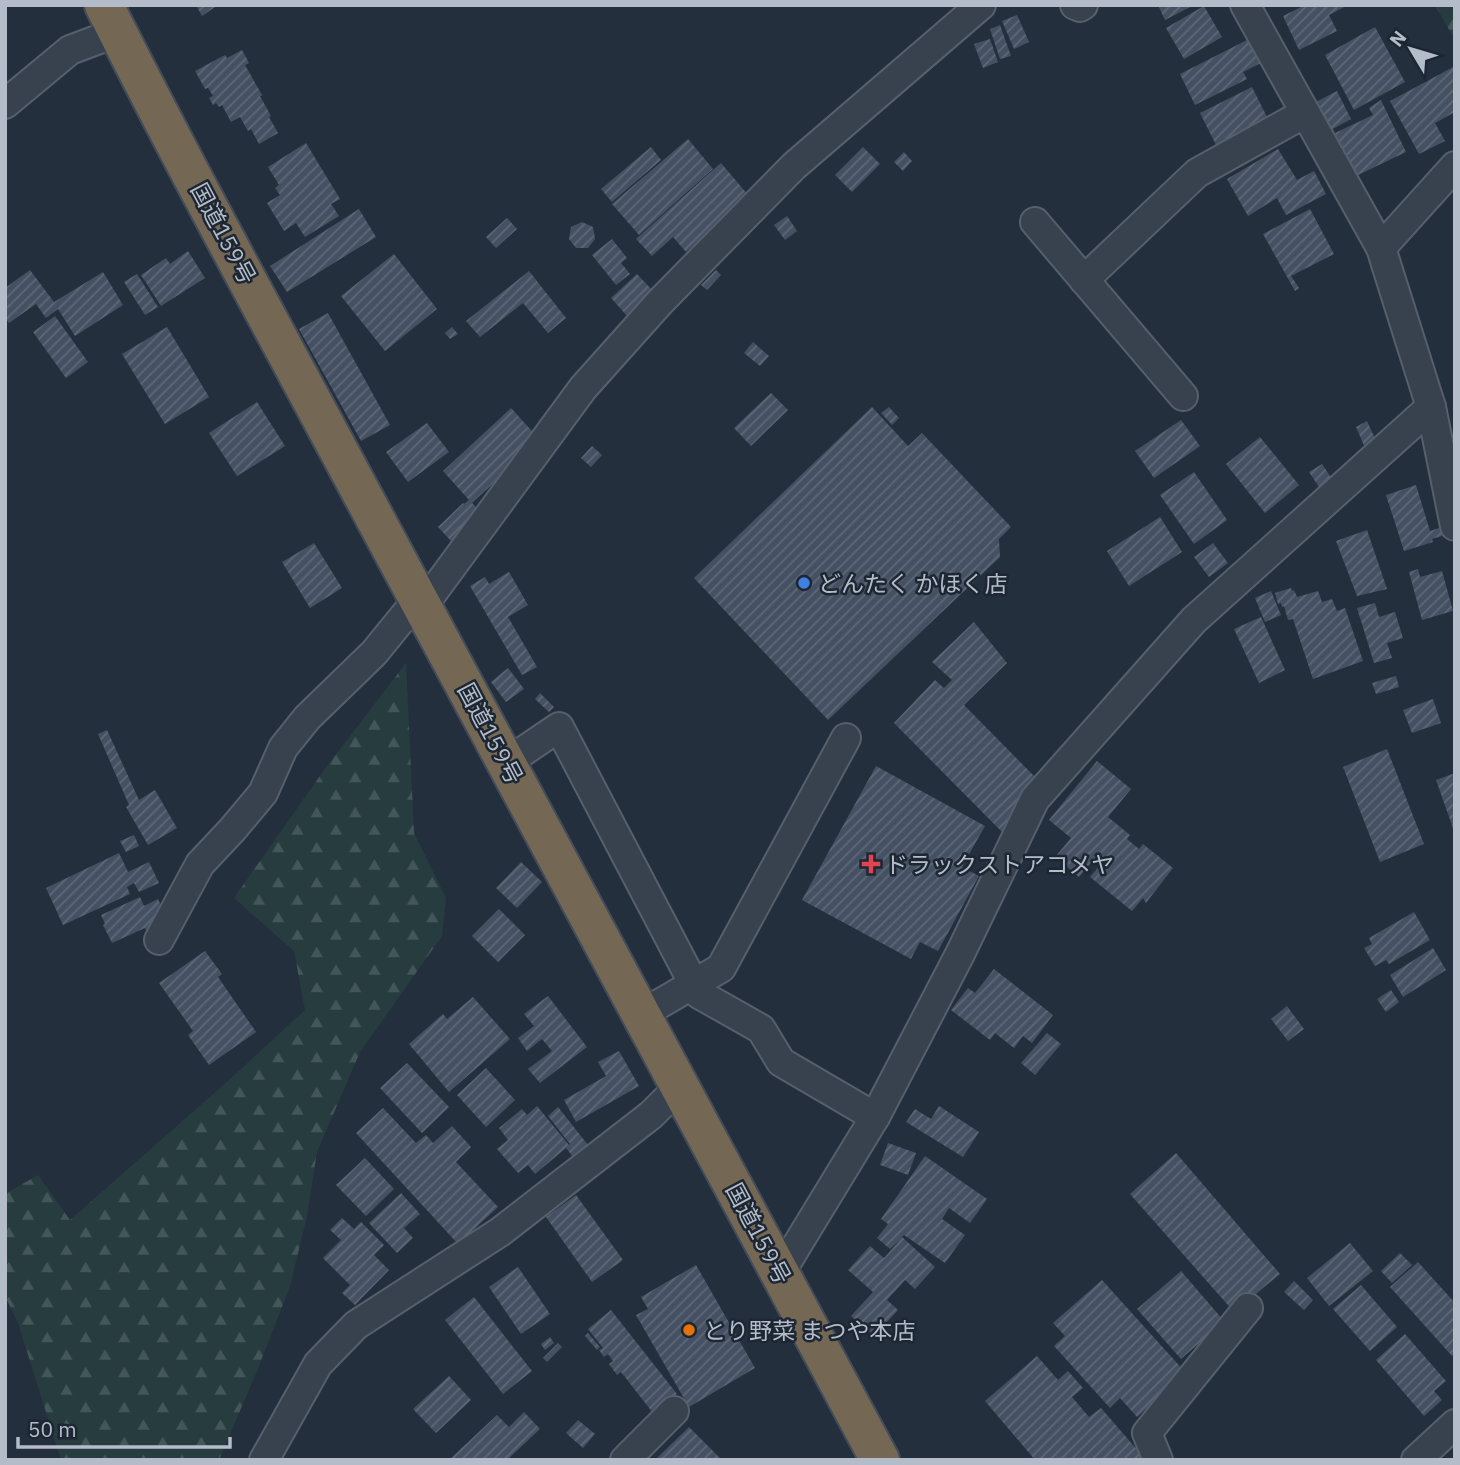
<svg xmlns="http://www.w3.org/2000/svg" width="1460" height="1465" font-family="'IBM Plex Sans','Noto Sans JP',sans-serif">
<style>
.forest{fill:url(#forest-firs)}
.building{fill:url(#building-hatch)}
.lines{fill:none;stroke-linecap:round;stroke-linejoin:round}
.minor-casing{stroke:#565f6c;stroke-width:32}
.highway-casing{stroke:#434c59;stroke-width:42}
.minor{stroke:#38414e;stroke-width:28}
.highway{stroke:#746855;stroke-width:38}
.shop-dot{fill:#3f7fe0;stroke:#1d2633;stroke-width:2.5}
.health-dot{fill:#e0444e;stroke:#1d2633;stroke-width:2.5}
.food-dot{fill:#e8710a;stroke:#1d2633;stroke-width:2.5}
.labels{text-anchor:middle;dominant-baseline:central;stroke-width:5;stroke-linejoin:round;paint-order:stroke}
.street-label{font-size:23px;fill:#b4bcc9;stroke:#1d2633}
.poi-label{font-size:23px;fill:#b4bcc9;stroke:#1d2633;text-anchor:start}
</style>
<defs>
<pattern id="forest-firs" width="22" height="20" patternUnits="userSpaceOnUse" patternTransform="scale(1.75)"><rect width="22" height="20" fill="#263c3f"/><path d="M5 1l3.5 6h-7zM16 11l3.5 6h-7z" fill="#435659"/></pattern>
<pattern id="building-hatch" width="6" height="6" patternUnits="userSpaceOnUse" patternTransform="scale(1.75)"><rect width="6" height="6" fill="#455162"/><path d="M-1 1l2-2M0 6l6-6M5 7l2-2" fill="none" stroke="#5d6877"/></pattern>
</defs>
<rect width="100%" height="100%" fill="#242f3e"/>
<g class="forest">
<polygon points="1435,5 1455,5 1455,40"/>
<polygon points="406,663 414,833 446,898 442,936 360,1052 317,1152 307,1216 290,1286 257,1371 219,1460 61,1460 18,1323 5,1296 5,1194 38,1175 70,1220 228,1081 305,1010 294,951 234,898 327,766"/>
</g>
<g class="building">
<polygon points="196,5 218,5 202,16"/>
<polygon points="1158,5 1194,5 1165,20"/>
<polygon points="1301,5 1348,5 1329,15 1337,31 1299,50 1283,16 1301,7"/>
<polygon points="1204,6 1222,37 1184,59 1166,28"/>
<polygon points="1017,15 1029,42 1014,49 1002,21"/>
<polygon points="1000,25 1011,56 1000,59 990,29"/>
<polygon points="1375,27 1405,82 1354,110 1325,55"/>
<polygon points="1251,38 1263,62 1243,72 1247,79 1195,105 1180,74"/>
<polygon points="990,39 998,62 983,68 974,44"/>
<polygon points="242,50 249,63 245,65 262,95 260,96 271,116 269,117 278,133 259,144 251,129 248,131 240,117 231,122 222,105 219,107 216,103 213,105 209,98 213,96 208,88 205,89 195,71 225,55 227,58"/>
<polygon points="1455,66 1455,112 1435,123 1445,141 1419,154 1390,101"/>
<polygon points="1252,87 1268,119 1216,145 1200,113"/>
<polygon points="1337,91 1351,119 1329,131 1314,103"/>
<polygon points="1381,100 1406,152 1356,176 1335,133 1373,115 1369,108"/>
<polygon points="688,139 713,169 639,235 612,204"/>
<polygon points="306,143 340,199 331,204 339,216 305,237 296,223 284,231 267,203 280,195 275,188 279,185 268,167"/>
<polygon points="651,147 661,160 612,202 601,189"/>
<polygon points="863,147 880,164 852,192 835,175"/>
<polygon points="1278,149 1297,180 1314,171 1326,194 1286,215 1277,198 1248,216 1227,179"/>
<polygon points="904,152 912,161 903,171 894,162"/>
<polygon points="721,163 749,196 686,252 673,237 652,256 636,239"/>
<polygon points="359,209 376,237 287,292 270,266"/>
<polygon points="1310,209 1334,254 1291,276 1299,288 1295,291 1263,234"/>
<polygon points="787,216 797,231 785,240 774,225"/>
<polygon points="507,218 517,229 496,248 486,237"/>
<polygon points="582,222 593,227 595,239 588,248 576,248 569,239 571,227"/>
<polygon points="612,239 627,258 621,263 630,274 616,285 592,255"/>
<polygon points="188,251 205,278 161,306 141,275 166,258 170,264"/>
<polygon points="394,254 437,309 385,351 341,296"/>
<polygon points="30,270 54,302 103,272 123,305 75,336 58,309 46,318 36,304 9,323 5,317 5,288"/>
<polygon points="716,270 721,275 707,290 701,285"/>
<polygon points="529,271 566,318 548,333 523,303 480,337 466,321"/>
<polygon points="137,274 158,307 145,315 124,282"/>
<polygon points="637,274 654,292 628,317 611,298"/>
<polygon points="328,313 390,425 361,441 299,329"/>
<polygon points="55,316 88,362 66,378 33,332"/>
<polygon points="167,327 209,397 165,424 122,354"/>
<polygon points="452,327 458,334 450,339 445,333"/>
<polygon points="753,342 769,356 760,366 744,353"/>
<polygon points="771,393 788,410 751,446 734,428"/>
<polygon points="257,402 285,446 237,476 209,433"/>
<polygon points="872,407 908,446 922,433 1011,527 999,539 1000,557 828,720 694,578"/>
<polygon points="889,407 899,418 892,425 881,413"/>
<polygon points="511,408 540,440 472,503 481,512 463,541 456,535 451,541 438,527 463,503 464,504 469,500 443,471"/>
<polygon points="1181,420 1200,446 1154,478 1135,451"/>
<polygon points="1367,421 1376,441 1366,450 1356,427"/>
<polygon points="427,423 449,452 408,482 386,452"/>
<polygon points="1260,437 1299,485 1265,513 1226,464"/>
<polygon points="592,446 602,455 591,467 581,458"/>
<polygon points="1322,464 1332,479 1319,487 1309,472"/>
<polygon points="1194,472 1227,520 1194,544 1160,495"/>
<polygon points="1416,485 1430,531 1439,528 1442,536 1432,539 1433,542 1404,551 1386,495"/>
<polygon points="1160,517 1182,552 1129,586 1107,551"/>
<polygon points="1367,530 1387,589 1357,596 1336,541"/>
<polygon points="314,543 342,588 310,608 282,562"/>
<polygon points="1213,543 1228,563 1209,577 1194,557"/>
<polygon points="1418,569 1420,577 1442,571 1453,611 1422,620 1409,572"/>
<polygon points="509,572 528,605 508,617 537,667 522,675 470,586 485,577 489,584"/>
<polygon points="1291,588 1292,591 1294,590 1297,597 1318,591 1322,602 1332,599 1337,611 1345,608 1363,661 1313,679 1293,619 1288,620 1284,606 1282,607 1281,603 1278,604 1275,593"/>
<polygon points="1271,591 1281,615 1265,622 1255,598"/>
<polygon points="1375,603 1379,617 1395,612 1403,638 1387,643 1392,658 1374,663 1357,608"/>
<polygon points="1261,617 1285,670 1259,683 1234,629"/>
<polygon points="974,622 1007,663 964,705 1036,778 1003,833 894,723 935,680 944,688 952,680 932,662"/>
<polygon points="508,668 524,689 506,702 491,682"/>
<polygon points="1396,676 1399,687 1376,694 1372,683"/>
<polygon points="540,693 554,707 549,712 535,699"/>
<polygon points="1433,699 1441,723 1412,733 1403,710"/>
<polygon points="107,730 139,800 155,790 177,828 148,845 126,807 129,805 98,734"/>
<polygon points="1387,749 1424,844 1380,862 1343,767"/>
<polygon points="1097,761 1131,789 1108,817 1130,835 1127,839 1139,849 1143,844 1173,868 1146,903 1143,898 1132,911 1090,877 1100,865 1094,859 1079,877 1055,857 1071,838 1049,820"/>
<polygon points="876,766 985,826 962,867 979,876 938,951 920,942 911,959 802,900"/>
<polygon points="1455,773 1455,831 1454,831 1436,780"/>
<polygon points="134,835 139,846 126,852 120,841"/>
<polygon points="119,853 128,872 149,862 159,883 139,892 134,883 127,887 130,894 63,925 46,888"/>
<polygon points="521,862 542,882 517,908 496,888"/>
<polygon points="140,897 144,906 158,899 176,938 155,948 145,928 112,943 103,925 105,924 101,915"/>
<polygon points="499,909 525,935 498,962 472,936"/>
<polygon points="1414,912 1430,940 1389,964 1386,960 1375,966 1364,948 1372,944 1369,938"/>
<polygon points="1433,948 1446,970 1403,997 1390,975"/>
<polygon points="205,951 222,974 218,977 256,1032 209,1065 188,1035 193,1031 159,983"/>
<polygon points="994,969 1053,1015 1032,1043 1023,1036 1014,1048 995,1033 990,1040 951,1010 968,988 975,993"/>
<polygon points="1391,990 1399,1002 1386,1012 1377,999"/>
<polygon points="548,996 587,1047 540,1083 528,1069 552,1051 542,1039 527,1051 518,1038 534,1026 524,1014"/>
<polygon points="473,997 510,1039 449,1092 409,1044 443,1014 447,1019"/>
<polygon points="1287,1006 1304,1029 1288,1041 1271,1019"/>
<polygon points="1047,1033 1061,1044 1035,1075 1021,1063"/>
<polygon points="619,1051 639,1086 576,1122 564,1100 606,1076 598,1062"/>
<polygon points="407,1063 449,1107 422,1133 380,1088"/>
<polygon points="486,1068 515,1100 486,1127 457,1095"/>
<polygon points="537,1106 569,1145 570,1144 548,1116 558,1107 588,1145 573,1157 566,1148 535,1174 528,1165 518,1173 497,1149 508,1140 499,1128 522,1109 527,1115"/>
<polygon points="939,1106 979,1132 963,1157 906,1122 915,1109 931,1119"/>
<polygon points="383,1108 416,1143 426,1135 433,1143 452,1126 471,1147 456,1162 498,1207 458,1244 356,1133"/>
<polygon points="888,1143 916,1153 908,1175 880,1165"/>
<polygon points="1176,1153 1280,1274 1234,1312 1130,1194"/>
<polygon points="925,1156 987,1199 970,1223 949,1208 942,1219 965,1235 945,1263 904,1235 902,1237 935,1267 915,1289 905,1280 887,1300 898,1310 874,1336 851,1316 873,1292 848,1270 870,1246 884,1258 900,1240 890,1249 877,1238 888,1224 881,1219"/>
<polygon points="365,1158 394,1189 366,1216 336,1185"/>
<polygon points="401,1193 420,1214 404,1228 413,1238 397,1253 369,1223"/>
<polygon points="576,1195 623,1260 592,1282 546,1217"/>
<polygon points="342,1218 354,1229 361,1222 384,1245 374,1255 389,1270 355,1305 342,1293 350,1285 323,1258 341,1240 330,1230"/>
<polygon points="1350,1243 1373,1271 1329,1306 1307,1278"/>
<polygon points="1400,1253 1412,1265 1392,1283 1381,1271"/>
<polygon points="1418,1262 1455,1303 1455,1354 1452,1356 1390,1287"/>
<polygon points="696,1265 755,1368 689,1407 636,1315 648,1309 641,1297"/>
<polygon points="518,1267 550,1314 521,1334 489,1287"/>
<polygon points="1181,1271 1224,1321 1181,1359 1137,1309"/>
<polygon points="1102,1280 1186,1373 1137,1417 1120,1398 1110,1408 1054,1346 1065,1336 1053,1323"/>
<polygon points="1294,1281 1313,1300 1304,1310 1284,1292"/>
<polygon points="1361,1285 1397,1327 1370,1351 1333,1309"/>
<polygon points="474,1297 532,1371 503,1394 445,1320"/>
<polygon points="611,1310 677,1394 653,1413 621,1372 617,1375 609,1364 613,1361 608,1354 604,1357 599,1350 603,1348 588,1329"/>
<polygon points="588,1333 600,1347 597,1350 585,1336"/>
<polygon points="1405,1334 1446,1381 1434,1391 1442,1400 1424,1416 1376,1360"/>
<polygon points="550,1337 554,1343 545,1350 541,1344"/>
<polygon points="558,1343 562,1347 547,1362 543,1358"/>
<polygon points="1037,1356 1058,1380 1068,1371 1083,1388 1072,1397 1089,1417 1101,1408 1146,1460 1035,1460 985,1401"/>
<polygon points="449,1376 471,1400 436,1433 413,1409"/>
<polygon points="524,1412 540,1429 507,1460 449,1460 497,1415 509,1427"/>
<polygon points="578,1420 595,1434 583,1448 566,1433"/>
<polygon points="689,1427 722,1460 655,1460"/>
</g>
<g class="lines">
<g class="minor-casing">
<g id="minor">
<polyline points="1075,5 1080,7 1083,5"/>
<polyline points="1245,5 1381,248"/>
<polyline points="5,104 70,50 118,32"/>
<polyline points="1455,166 1381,248 1431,407 1455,526"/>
<polyline points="1035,222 1183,396"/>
<polyline points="1084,280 1197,173 1305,113"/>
<polyline points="422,607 583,388 660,302 794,166 981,5"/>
<polyline points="506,763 559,727 699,994 761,1029 781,1062 875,1117"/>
<polyline points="159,940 200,864 232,830 263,793 283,748 307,718 374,653 418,599"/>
<polyline points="642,1014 721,968 846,738"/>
<polyline points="780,1273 875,1117 960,954 1035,799 1194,620 1431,407"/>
<polyline points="264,1460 318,1364 356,1325 500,1232 651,1115 681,1085"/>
<polyline points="625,1460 674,1411"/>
<polyline points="1158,1460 1147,1433 1248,1308"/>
<polyline points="1416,1460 1455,1424"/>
</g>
</g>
<g class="highway-casing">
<path id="highway" d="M104,5C187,171 276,333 363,496C535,818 708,1138 880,1460"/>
</g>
<use href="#minor" class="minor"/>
<use href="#highway" class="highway"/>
</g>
<circle class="shop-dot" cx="804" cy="583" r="7"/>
<path class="health-dot" d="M867.5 853.5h7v7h7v7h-7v7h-7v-7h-7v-7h7z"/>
<circle class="food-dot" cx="689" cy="1330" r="7"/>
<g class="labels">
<g class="street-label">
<text transform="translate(224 233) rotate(62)">国道159号</text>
<text transform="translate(491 733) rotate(62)">国道159号</text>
<text transform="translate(759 1233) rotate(62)">国道159号</text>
</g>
<g class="poi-label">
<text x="818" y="583">どんたく かほく店</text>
<text x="885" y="864">ドラックストアコメヤ</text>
<text x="703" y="1330">とり野菜 まつや本店</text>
</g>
</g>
<rect width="1460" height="1465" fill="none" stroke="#b4bcc9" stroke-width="14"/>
<g transform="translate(1411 49) rotate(308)" stroke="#1d2633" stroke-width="5" paint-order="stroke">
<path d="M0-5L12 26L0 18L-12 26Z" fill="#b4bcc9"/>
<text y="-10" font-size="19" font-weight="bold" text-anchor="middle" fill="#b4bcc9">N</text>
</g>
<path d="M18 1437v10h212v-10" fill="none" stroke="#b4bcc9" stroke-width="3.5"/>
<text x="28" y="1437" font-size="21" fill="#b4bcc9" stroke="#1d2633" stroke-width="5" paint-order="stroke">50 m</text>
</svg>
